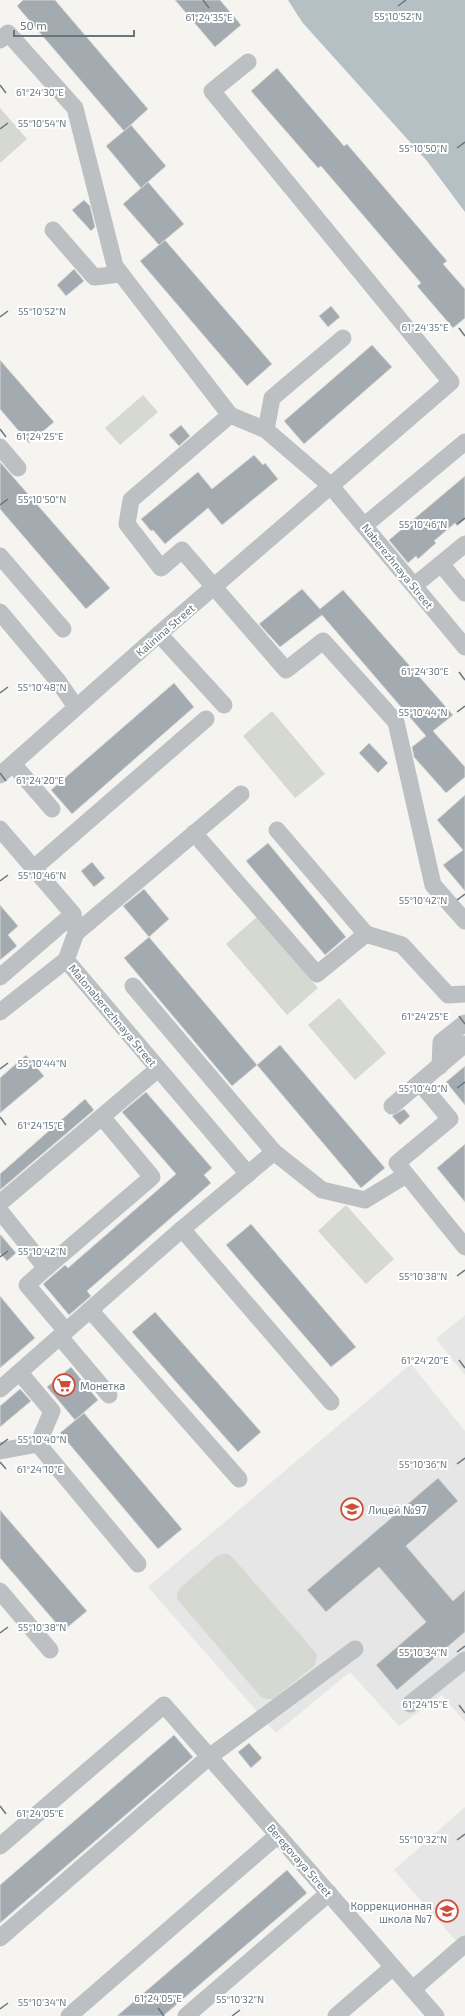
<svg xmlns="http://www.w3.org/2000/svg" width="465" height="2016" font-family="'Exo 2',sans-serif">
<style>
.built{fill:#e5e6e5}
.green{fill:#d5d9d1}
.water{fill:#b4c0c3}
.building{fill:#a4abb0;stroke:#d6d6d4}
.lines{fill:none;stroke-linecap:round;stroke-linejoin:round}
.minor{stroke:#bcc0c3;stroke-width:17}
.ticks{fill:none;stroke:#67767f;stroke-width:1.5}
.labels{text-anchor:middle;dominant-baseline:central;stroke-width:4;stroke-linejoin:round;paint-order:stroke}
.street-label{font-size:11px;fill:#67767f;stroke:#fff}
.poi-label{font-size:11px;fill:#67767f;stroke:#fff;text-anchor:start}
.ticks-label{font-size:10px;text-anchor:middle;fill:#67767f;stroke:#fff;stroke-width:4;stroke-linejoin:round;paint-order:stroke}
</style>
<rect width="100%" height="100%" fill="#f5f4f1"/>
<g class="built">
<polygon points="465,1315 465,1375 436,1339"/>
<polygon points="411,1364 465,1431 465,1722 442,1695 399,1726 350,1672 276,1733 148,1587"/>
<polygon points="465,1807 465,1951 394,1870"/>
</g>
<g class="green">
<polygon points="0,108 27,139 0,163"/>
<polygon points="143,395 158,412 120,445 105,428"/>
<polygon points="272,711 325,774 295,798 243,736"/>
<polygon points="257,917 318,988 287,1015 226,944"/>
<polygon points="339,998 386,1053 355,1080 308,1025"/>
<polygon points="346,1205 394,1259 366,1284 318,1231"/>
<polygon points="223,1554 228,1554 233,1558 317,1654 315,1665 273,1699 266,1699 261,1697 177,1599 177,1593 180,1588 217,1556"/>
</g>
<polygon class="water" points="288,0 465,0 465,212 427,161 302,22"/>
<g class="building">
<polygon points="23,0 55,0 148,109 124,131 17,6"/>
<polygon points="175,0 220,0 241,25 215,47"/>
<polygon points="277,68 344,146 347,144 447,261 443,264 465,289 465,318 453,328 417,286 421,283 321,166 318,168 251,91"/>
<polygon points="131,125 166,166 141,188 106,146"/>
<polygon points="148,182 184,224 159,245 123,204"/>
<polygon points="84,200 90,206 95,227 91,231 72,210"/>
<polygon points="165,240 272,364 247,386 140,261"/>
<polygon points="74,269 84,281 66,296 57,285"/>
<polygon points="331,306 340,317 328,327 319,316"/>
<polygon points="372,345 392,367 304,444 284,421"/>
<polygon points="0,360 54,422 29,443 0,409"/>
<polygon points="181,425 190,436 179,446 169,435"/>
<polygon points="254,455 263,465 265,463 278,479 222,525 208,508 165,544 153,530 151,531 141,519 198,472 212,489"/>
<polygon points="0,462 110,588 86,609 0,509"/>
<polygon points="465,476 465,519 457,526 455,523 434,541 436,543 418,559 416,556 408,563 389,540"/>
<polygon points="302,589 320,609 343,590 453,715 433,731 465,767 465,777 446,793 414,757 412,747 426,736 322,615 280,647 259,624"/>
<polygon points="174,683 194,707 72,814 51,790"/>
<polygon points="369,743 388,763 378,773 359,753"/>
<polygon points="465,795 465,891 443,865 463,850 437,820"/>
<polygon points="268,843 346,937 325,955 246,861"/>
<polygon points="92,862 105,878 94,887 81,871"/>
<polygon points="144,889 169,919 149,937 123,906"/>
<polygon points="0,905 18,926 8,935 17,946 0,960"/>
<polygon points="149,937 257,1065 232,1086 124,958"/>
<polygon points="280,1045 385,1168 361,1188 257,1065"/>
<polygon points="26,1055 44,1076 0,1113 0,1078"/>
<polygon points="465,1066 465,1105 446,1082"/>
<polygon points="146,1092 212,1168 204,1175 211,1183 87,1291 91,1296 69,1315 43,1284 65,1265 68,1268 176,1174 122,1112"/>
<polygon points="85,1099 94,1110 0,1190 0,1174"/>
<polygon points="404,1109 410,1116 400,1125 392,1116"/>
<polygon points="465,1144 465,1202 437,1168"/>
<polygon points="251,1224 356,1347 331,1367 226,1245"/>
<polygon points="0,1234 16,1253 7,1261 0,1253"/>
<polygon points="0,1296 35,1338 0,1368"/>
<polygon points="155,1312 261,1432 238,1452 132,1332"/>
<polygon points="71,1367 98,1400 75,1420 47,1387"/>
<polygon points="20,1389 31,1401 0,1427 0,1406"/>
<polygon points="84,1413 182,1529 158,1549 60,1433"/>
<polygon points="438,1478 458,1501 406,1546 453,1601 465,1590 465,1632 397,1690 376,1665 426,1622 379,1567 326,1612 307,1590"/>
<polygon points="0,1510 87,1611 63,1631 0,1558"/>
<polygon points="174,1735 193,1757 0,1923 0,1885"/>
<polygon points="249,1743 262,1758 251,1768 238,1752"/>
<polygon points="287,1870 307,1893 163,2016 117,2016"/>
</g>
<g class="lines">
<g class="minor">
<polyline points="0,40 8,33 75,108 115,266 121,274 230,415 266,430 330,485 465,647"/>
<polyline points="53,230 94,277 121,274"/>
<polyline points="230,415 131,500 127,524 161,568 182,550 286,670 323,641 396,722 433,885 465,921"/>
<polyline points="266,430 272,398 343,338"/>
<polyline points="0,447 18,468"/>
<polyline points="365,525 465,442"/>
<polyline points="0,556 63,629"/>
<polyline points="441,564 465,593"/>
<polyline points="415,585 465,544"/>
<polyline points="0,612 58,681 76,707"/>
<polyline points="159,634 224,705"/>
<polyline points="13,764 52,809"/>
<polyline points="0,775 159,634 451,382 212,91 248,62"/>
<polyline points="0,829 73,914 76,933 66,960 248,1174"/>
<polyline points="194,833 317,974 366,934 277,830"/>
<polyline points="34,868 206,719"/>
<polyline points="76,933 241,794"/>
<polyline points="366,934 402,945 448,995 465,994"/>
<polyline points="0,977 73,914"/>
<polyline points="133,986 274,1152"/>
<polyline points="0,1012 66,960"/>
<polyline points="440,1066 441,1042 465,1023"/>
<polyline points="420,1083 450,1119 397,1163 465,1247"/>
<polyline points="392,1106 465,1044"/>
<polyline points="0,1203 158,1069"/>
<polyline points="0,1211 46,1268 27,1285 66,1331"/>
<polyline points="182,1229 331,1402"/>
<polyline points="46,1268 152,1177 102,1117"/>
<polyline points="90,1310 239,1479"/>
<polyline points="60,1337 109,1395"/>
<polyline points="20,1373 52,1411 38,1444 138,1564"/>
<polyline points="0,1389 182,1229 274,1152 322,1190 365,1200 406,1175"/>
<polyline points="0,1451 38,1444"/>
<polyline points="0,1591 50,1650"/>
<polyline points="410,1704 465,1660"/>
<polyline points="0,1846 164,1705 436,2016"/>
<polyline points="0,1938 209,1757 355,1649"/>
<polyline points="413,1989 465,1944"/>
<polyline points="69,2016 278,1835"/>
<polyline points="186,2016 329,1893"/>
<polyline points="336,2016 393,1967"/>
</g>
</g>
<path class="ticks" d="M203,0L209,8M398,6L406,0M0,85L6,93M0,129L8,123M457,148L465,142M0,317L8,311M459,328L465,336M0,429L6,437M0,505L8,499M457,524L465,518M459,672L465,680M0,693L8,687M457,712L465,706M0,773L6,781M0,881L8,875M457,900L465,894M459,1016L465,1024M0,1069L8,1063M457,1088L465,1082M0,1117L6,1125M0,1257L8,1251M457,1276L465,1270M459,1360L465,1368M0,1445L8,1439M0,1462L6,1469M457,1464L465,1458M0,1633L8,1627M457,1652L465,1646M459,1705L465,1713M0,1806L6,1814M457,1840L465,1834M158,2008L164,2016M0,2009L8,2003M232,2016L240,2010"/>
<defs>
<g id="supermarket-ring" transform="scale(1.15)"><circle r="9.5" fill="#fff" stroke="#cc4f3a" stroke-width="1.5"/><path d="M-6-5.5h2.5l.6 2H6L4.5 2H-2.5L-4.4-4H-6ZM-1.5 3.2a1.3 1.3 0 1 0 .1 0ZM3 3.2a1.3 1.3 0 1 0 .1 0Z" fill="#cc4f3a"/></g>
<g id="school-ring" transform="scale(1.15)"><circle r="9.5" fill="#fff" stroke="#cc4f3a" stroke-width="1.5"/><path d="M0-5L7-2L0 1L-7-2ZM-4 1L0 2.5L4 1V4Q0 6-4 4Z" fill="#cc4f3a"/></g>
</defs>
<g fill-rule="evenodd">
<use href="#supermarket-ring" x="64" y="1385"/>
<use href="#school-ring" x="352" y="1509"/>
<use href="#school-ring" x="447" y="1911"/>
</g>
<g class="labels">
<g class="street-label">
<text transform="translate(398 566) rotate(51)">Naberezhnaya Street</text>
<text transform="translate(165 630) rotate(-41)">Kalinina Street</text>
<text transform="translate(113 1015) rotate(50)">Malonaberezhnaya Street</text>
<text transform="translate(300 1860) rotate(49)">Beregovaya Street</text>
</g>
<g class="poi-label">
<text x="80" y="1385">Монетка</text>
<text x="368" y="1509">Лицей №97</text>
<text x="432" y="1905" text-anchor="end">Коррекционная<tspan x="432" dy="13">школа №7</tspan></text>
</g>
</g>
<g class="ticks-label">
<text x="398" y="20">55°10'52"N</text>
<text x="209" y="21">61°24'35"E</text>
<text x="40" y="96">61°24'30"E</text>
<text x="42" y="127">55°10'54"N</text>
<text x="423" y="152">55°10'50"N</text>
<text x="42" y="315">55°10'52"N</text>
<text x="425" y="331">61°24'35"E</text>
<text x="40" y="440">61°24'25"E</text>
<text x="42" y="503">55°10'50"N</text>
<text x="423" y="528">55°10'46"N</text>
<text x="425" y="675">61°24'30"E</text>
<text x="42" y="691">55°10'48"N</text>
<text x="423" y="716">55°10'44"N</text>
<text x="40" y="784">61°24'20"E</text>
<text x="42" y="879">55°10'46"N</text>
<text x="423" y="904">55°10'42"N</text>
<text x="425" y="1020">61°24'25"E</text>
<text x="42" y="1067">55°10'44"N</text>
<text x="423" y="1092">55°10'40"N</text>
<text x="40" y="1129">61°24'15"E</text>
<text x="42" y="1255">55°10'42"N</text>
<text x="423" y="1280">55°10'38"N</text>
<text x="425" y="1364">61°24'20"E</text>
<text x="42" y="1443">55°10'40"N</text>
<text x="423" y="1468">55°10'36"N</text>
<text x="40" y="1473">61°24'10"E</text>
<text x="42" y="1631">55°10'38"N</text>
<text x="423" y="1656">55°10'34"N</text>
<text x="425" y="1708">61°24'15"E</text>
<text x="40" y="1817">61°24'05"E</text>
<text x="423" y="1843">55°10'32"N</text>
<text x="158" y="2002">61°24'05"E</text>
<text x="240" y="2003">55°10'32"N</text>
<text x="42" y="2006">55°10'34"N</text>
</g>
<path d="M14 30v6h120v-6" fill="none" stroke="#67767f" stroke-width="2"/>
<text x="20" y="30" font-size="12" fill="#67767f" stroke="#ffffff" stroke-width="3" paint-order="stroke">50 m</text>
</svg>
